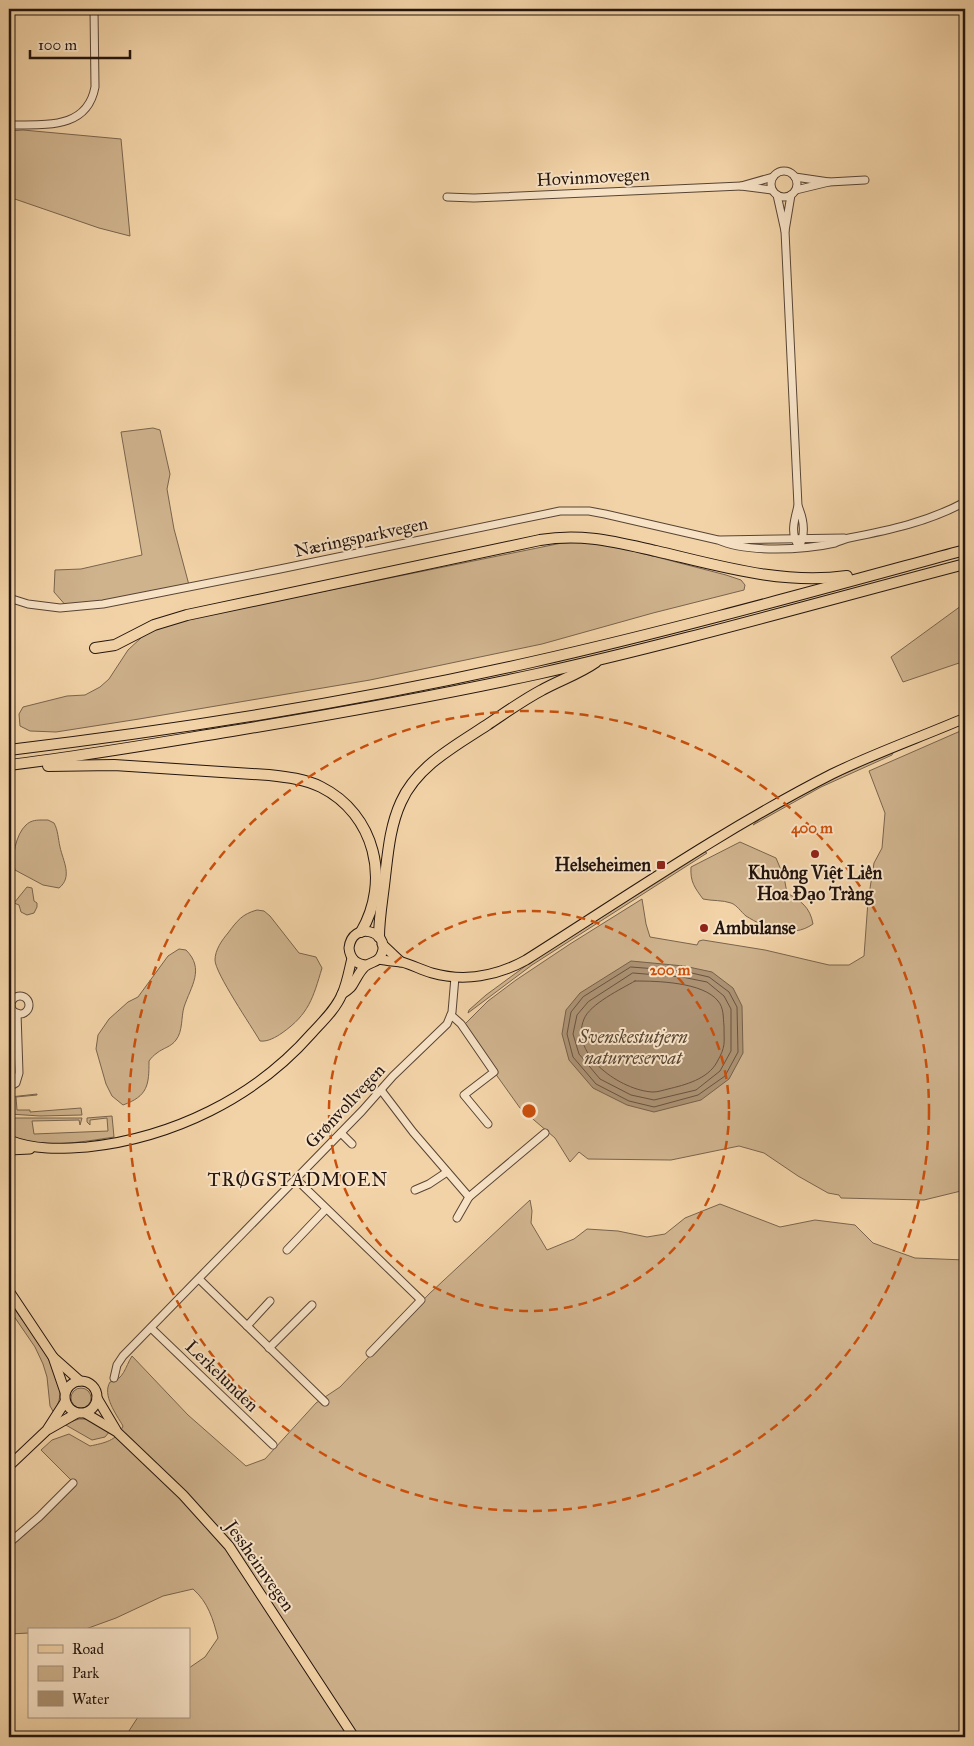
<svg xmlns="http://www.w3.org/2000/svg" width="974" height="1746" font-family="'IM FELL Great Primer',serif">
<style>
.green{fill:#cfb38d;stroke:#79644d}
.water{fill:#ac9273;stroke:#75604a}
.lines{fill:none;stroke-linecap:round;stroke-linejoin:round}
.shore{stroke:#685340;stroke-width:1}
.minor-casing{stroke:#574434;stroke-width:9}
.major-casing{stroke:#23140d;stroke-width:11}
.highway-casing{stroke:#23140d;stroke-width:12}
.minor{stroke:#f7e2c6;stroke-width:7}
.major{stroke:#f2d3a7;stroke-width:9}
.highway{stroke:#f2d3a7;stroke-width:10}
.ring{fill:none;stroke:#ca4f0c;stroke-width:2.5;stroke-dasharray:9 6}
.poi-dot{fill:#8f2418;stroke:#f7e2c6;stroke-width:2}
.labels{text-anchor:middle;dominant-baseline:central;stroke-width:4;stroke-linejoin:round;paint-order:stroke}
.street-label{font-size:18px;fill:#23140d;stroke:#f7e2c6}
.poi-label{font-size:18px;font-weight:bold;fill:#23140d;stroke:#f7e2c6;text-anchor:end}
.park-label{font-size:18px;font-style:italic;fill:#574433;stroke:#f7e2c6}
.neighbourhood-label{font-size:19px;letter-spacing:1px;fill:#23140d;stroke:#f7e2c6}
.centre{fill:#ca4f0c;stroke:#f7e2c6;stroke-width:2.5}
.ring-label{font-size:15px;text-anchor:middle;font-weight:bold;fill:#ca4f0c;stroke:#f7e2c6;stroke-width:4;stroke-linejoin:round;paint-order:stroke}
</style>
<rect width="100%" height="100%" fill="#f2d3a7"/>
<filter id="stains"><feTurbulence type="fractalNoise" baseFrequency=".004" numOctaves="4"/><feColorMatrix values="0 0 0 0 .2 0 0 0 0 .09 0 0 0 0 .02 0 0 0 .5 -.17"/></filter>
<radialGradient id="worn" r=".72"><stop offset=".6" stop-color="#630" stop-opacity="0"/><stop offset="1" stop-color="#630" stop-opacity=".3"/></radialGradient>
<g class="green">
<polygon points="23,130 121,139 130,236 99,228 9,197 9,131"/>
<polygon points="153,428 160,430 170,474 167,489 174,529 189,585 68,608 54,592 55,570 81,569 142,555 121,432"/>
<polygon points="585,542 614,546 726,575 741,580 745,585 744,590 653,613 542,644 370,680 139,719 56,732 30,731 20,726 19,714 23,707 67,696 85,695 100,687 109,679 128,650 142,637 156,629 175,622 271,602 562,543"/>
<polygon points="965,603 965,661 903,682 891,657"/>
<polygon points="965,729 965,1190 924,1200 841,1198 839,1195 828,1193 798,1176 764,1153 739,1146 671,1160 588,1159 579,1152 570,1162 555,1138 520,1108 462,1027 488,1001 516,980 570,944 642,899 646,924 650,937 697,945 699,941 703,940 765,950 829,965 849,965 864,956 868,901 874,863 882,848 885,813 869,771"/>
<polygon points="892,752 893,753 892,755 821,787 753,825 762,817 826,782"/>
<path d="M41,820H48L54,823C58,830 58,838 60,847C63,861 73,877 59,888L43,885L15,870C11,858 16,834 26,825C30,821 35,820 41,820Z"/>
<path d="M740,842L776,858L784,877L787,893C801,901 810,907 813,924C792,939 765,928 746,916C741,912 737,905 731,903C723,900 712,901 703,899C695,888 690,882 691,867Z"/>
<polygon points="705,852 707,853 532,965 468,1013 469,1010 486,995 531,962"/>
<polygon points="27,887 32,888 34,901 37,903 37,907 34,913 27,915 21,912 19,905 14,903"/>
<path d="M257,910L264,911L270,916L299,953L316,957L322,968C313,998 309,1014 282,1033C276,1037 268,1042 260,1041C252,1027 215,973 215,960C215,950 222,940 228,933C237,921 242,914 257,910Z"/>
<path d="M179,949L186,950C205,969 191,986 184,1007C181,1017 183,1031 176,1040C171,1047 163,1048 157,1053C154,1055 151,1058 149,1061C149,1085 148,1096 123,1105L112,1096L106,1084L96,1049L98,1035L109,1019L128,1002L138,997L168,956Z"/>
<polygon points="37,1094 37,1095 16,1097 17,1110 30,1110 30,1112 81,1108 82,1115 40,1116 10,1114 10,1097"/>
<path d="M112,1116L114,1137C81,1142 40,1150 9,1135V1118H82L80,1125L79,1120L32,1121L34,1134L108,1131L107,1118L90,1120V1125L87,1122V1118Z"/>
<path d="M530,1200L532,1211L531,1223L547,1250L574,1239L587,1229L618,1231L647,1237L665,1234L685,1218L720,1204L780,1227L815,1220L855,1225L873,1243L915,1258L965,1260V1737H125L138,1717H189V1668L205,1657L218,1638C213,1619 208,1602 193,1589L163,1596L116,1618L83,1630H29V1633L9,1634V1547L30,1529L76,1485L41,1450L52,1440L69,1434L90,1446C104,1443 117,1441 123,1426C116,1414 102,1395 110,1382C124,1380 125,1367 132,1356L188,1415L246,1466L265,1459L316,1403L340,1387L429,1294Z"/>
<path d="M9,1301C25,1325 54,1359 60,1387C61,1397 58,1405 54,1413L50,1406L47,1377L43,1364L35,1347L9,1309Z"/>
<circle cx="81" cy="1398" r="10"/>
<polygon points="79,1419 88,1419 110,1431 105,1437 92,1440 64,1424"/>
</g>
<polygon class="water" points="631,961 684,966 712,972 733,988 742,1006 743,1053 729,1079 701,1100 654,1112 627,1105 593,1088 569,1060 562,1034 566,1010 580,993"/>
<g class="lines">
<g class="shore">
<polygon points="631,967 683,971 709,977 729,992 737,1007 738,1052 725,1076 698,1095 654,1107 629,1101 596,1084 573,1057 567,1034 571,1012 583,997"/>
<polygon points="633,973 682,977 707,982 724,996 731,1009 731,1051 720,1071 696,1090 654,1100 631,1095 600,1079 579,1054 573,1034 577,1015 588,1002"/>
<path d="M635,981C657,981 703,982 718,1001C724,1008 723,1017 724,1026C724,1044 726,1046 717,1062C708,1079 685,1085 668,1089C664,1090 658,1092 653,1092C622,1091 569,1055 584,1019C590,1004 621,989 635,981Z"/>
</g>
<g class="minor-casing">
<g id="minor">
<path d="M9,125C42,124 87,131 95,87L94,9"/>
<circle cx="784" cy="184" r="13"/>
<polyline points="795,177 829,182 796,190"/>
<polyline points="829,182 865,180"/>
<polyline points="772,190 741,186 773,177"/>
<polyline points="777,195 785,231 791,195"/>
<polyline points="447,197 474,198 741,186"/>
<polyline points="785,231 798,506"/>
<path d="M798,506C804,520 806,534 799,547C790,534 794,521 798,506Z"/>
<polyline points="720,540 844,538"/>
<path d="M9,598L28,604L60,608L103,604L280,569L560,511H589L605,514L718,540C747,553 804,550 835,543C840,541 844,539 849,538C890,530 928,522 965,502"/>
<circle cx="20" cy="1005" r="9"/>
<polyline points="451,1015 461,1024 494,1072 464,1095 488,1124"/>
<polyline points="9,1087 16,1083 19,1073 17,1013"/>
<polyline points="381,1090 413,1132 469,1197 545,1133"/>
<polyline points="341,1133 352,1144"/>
<polyline points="296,1179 421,1300 370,1353"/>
<polyline points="415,1190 429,1184 447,1172"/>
<polyline points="457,1218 469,1197"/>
<polyline points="287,1250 326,1209"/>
<polyline points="199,1279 325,1402"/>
<polyline points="247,1326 270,1301"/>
<polyline points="151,1328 273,1445"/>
<polyline points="269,1348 312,1305"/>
<polyline points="114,1378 117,1365 123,1356 362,1111 393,1076 447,1024 452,1012 455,977"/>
<polyline points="9,1543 39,1517 73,1483"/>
</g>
</g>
<g class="major-casing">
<g id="major">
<polyline points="382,944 401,962"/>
<path d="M379,959C386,961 394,961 402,962C412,965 422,970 432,973C464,982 497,976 526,960C627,896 726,828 832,774C875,753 921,737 965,718"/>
<path d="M342,994C345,992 348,990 351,987C356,980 360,969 367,965C374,961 379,962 382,953C390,931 352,920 349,948C350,959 357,965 367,965"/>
<path d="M9,1140C34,1150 60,1149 87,1147C172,1138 255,1098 312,1033C322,1022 336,1009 342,994C347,983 349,970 352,958"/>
<polyline points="9,1150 30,1149"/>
<polyline points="9,1291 53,1357 65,1392"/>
<polyline points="53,1357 80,1381"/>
<circle cx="81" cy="1397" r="16"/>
<polyline points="97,1398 116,1430"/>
<polyline points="85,1413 117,1432 183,1495 229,1546 354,1737"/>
<polyline points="49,1429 77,1413"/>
<polyline points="9,1466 47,1430 65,1402"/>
</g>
</g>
<g class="highway-casing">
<g id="highway">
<path d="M95,648L115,645L154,625L187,615L540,540C583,533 615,542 656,551C720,566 782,585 847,576"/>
<path d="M9,750C184,729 360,701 532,662C678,629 821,589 965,550"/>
<path d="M9,765C84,756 158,743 232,731C334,714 436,696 537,674C681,642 823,601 965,564"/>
<path d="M48,766L114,765L269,775C287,777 305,779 321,787C375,814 391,881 361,932"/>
<path d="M379,937C379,917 383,897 385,877C388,852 390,826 401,802C417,766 455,746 487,725C505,713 523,700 542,690C560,680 579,674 596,662"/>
</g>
</g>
<use href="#minor" class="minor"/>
<use href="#major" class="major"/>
<use href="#highway" class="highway"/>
</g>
<g class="ring">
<circle cx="529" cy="1111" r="200"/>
<circle cx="529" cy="1111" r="400"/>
</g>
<g class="poi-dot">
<circle cx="815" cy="854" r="5"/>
<rect x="656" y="860" width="10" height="10" rx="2.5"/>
<circle cx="704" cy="928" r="5"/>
</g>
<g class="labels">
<g class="street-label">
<text transform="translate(593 177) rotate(-3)">Hovinmovegen</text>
<text transform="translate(361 537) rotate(-12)">Næringsparkvegen</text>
<text transform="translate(345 1106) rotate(-47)">Grønvollvegen</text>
<text transform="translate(222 1376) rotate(44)">Lerkelunden</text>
<text transform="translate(260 1566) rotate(55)">Jessheimvegen</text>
</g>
<g class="poi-label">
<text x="651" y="865">Helseheimen</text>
<text x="815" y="873" text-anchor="middle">Khuông Việt Liên<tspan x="815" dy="21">Hoa Đạo Tràng</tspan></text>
<text x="714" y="928" text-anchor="start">Ambulanse</text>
</g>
<g class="park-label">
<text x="633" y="1037">Svenskestutjern<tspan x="633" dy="21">naturreservat</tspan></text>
</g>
<g class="neighbourhood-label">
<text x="298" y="1179">TRØGSTADMOEN</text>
</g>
</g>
<circle cx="529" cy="1111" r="8" class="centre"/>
<g class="ring-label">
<text x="812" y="833">400 m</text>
<text x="670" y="975">200 m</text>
</g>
<rect width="974" height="1746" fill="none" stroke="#f2d3a7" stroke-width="30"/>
<rect x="10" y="10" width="954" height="1726" fill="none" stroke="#23140d" stroke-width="2.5"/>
<rect x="15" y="15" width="944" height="1716" fill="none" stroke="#23140d"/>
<rect x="28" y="1628" width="162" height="90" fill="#f7e2c6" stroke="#a2907c"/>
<rect x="38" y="1645" width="25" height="8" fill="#f2d3a7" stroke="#a2907c"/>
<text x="72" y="1654" font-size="15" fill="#23140d">Road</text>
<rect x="38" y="1666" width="25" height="15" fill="#cfb38d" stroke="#a2907c"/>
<text x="72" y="1678" font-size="15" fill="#23140d">Park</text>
<rect x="38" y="1691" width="25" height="15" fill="#ac9273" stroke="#a2907c"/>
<text x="72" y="1704" font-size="15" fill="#23140d">Water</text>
<path d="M30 50v8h100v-8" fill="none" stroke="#23140d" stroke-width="2.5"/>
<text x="38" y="50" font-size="15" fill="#23140d" stroke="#f7e2c6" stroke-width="4" paint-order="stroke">100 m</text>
<rect width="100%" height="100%" filter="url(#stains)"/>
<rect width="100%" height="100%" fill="url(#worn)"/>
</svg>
